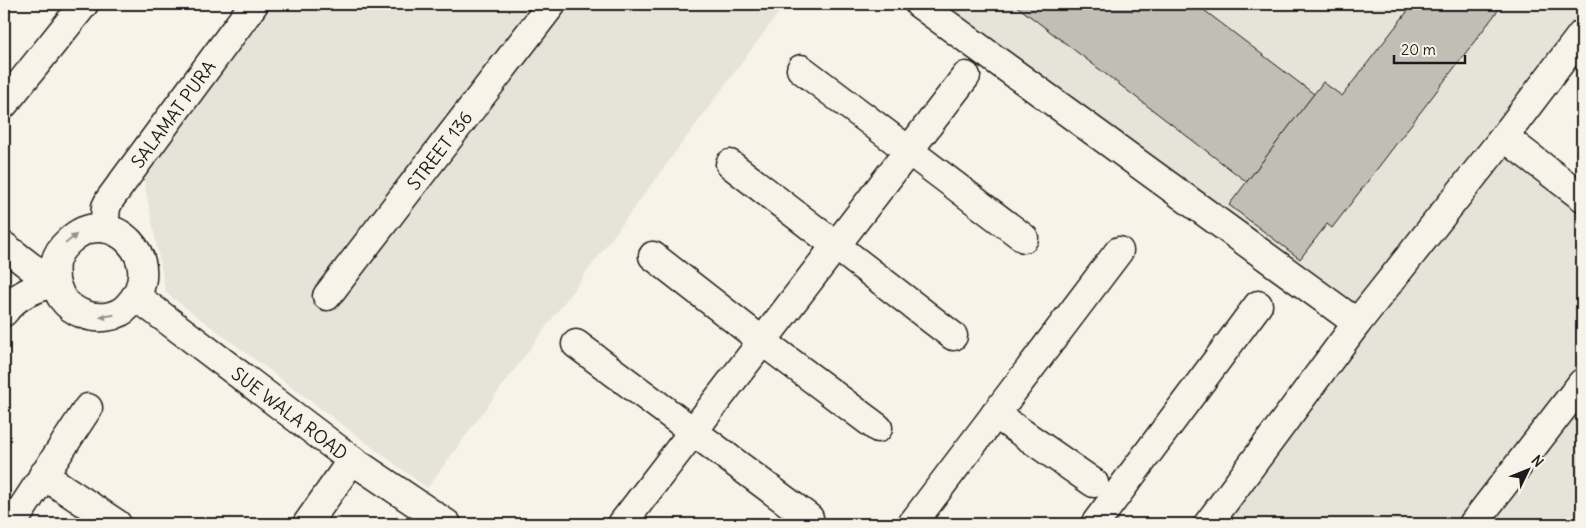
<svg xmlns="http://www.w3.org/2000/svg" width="1586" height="528" font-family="Delius,sans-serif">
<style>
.built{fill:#e6e3d9}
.building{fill:#c0beb5;stroke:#1c1c1c}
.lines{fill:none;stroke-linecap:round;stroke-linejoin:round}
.minor-casing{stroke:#1c1c1c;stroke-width:31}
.minor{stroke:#f7f3e8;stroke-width:28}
.oneway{fill:#94928c}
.labels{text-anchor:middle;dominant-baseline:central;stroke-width:5;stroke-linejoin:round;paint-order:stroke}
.street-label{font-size:18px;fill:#1c1c1c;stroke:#f7f3e8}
</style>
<rect width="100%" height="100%" fill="#f7f3e8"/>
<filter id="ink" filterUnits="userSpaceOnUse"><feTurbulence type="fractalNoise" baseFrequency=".02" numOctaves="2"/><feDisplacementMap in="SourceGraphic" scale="10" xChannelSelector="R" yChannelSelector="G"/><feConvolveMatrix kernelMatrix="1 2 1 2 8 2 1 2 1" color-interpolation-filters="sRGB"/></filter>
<g filter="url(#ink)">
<g class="built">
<polygon points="268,4 785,4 427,488 166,293 141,166"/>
<polygon points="919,4 1582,4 1582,34 1509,131 1582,189 1582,524 1208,524 1356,323"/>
</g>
<g class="building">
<polygon points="1014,4 1196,4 1314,94 1247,182"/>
<polygon points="1413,4 1503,4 1332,228 1327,224 1300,259 1229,205 1323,82 1342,96"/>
</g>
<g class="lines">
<g class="minor-casing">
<g id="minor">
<polyline points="919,4 1357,323 1504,137 1582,34"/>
<polyline points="801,69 1024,238"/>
<polyline points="4,104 84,4"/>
<polyline points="1504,137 1582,197"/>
<polyline points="730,164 953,336"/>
<path id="s1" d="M104,228L106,207L110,199L254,4"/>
<path d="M4,246C13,253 22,260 31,267C38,272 47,275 53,281C58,285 58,293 62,298C67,305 75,311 83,314C98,320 117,318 128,306C170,262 110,201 69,241C62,247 57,254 55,263C54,269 55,276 55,282"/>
<polyline points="653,256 762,341 878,428"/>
<path id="s2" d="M327,296L552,4"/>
<path id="s3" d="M137,297L352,460L447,524"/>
<path d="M4,312C17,294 34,289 55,282"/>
<polyline points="576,344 809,518"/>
<polyline points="995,414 1094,483"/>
<polyline points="43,475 117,524"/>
<polyline points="12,524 88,408"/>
<polyline points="307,524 352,460"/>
<polyline points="622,524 966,76"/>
<polyline points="912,524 1119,251"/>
<polyline points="1095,524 1258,305"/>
<polyline points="1208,524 1357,323"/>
<polyline points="1473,524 1582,383"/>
</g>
</g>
<use href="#minor" class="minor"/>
</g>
<defs><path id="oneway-solid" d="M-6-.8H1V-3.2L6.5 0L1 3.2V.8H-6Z" transform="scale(1.25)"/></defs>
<g class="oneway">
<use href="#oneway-solid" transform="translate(71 239) rotate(-40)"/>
<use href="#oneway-solid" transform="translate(107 316) rotate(170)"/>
</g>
</g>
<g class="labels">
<g class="street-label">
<text stroke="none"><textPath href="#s1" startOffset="136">SALAMAT PURA</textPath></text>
<text stroke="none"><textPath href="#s2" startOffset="184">STREET 136</textPath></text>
<text stroke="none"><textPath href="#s3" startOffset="192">SUE WALA ROAD</textPath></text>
</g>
</g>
<rect width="1586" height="528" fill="none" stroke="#f7f3e8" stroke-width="20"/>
<rect x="10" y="10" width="1566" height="508" fill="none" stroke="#1c1c1c" stroke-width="2" filter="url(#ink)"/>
<g transform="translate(1528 470) rotate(47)" stroke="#f7f3e8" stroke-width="4" paint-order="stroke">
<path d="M0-4L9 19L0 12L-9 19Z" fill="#1c1c1c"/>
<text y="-8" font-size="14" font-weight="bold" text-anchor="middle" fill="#1c1c1c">N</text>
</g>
<path d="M1394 55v8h71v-8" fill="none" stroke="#1c1c1c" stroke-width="2.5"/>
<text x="1401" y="55" font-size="15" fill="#1c1c1c" stroke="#f7f3e8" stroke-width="4" paint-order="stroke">20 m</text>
</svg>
